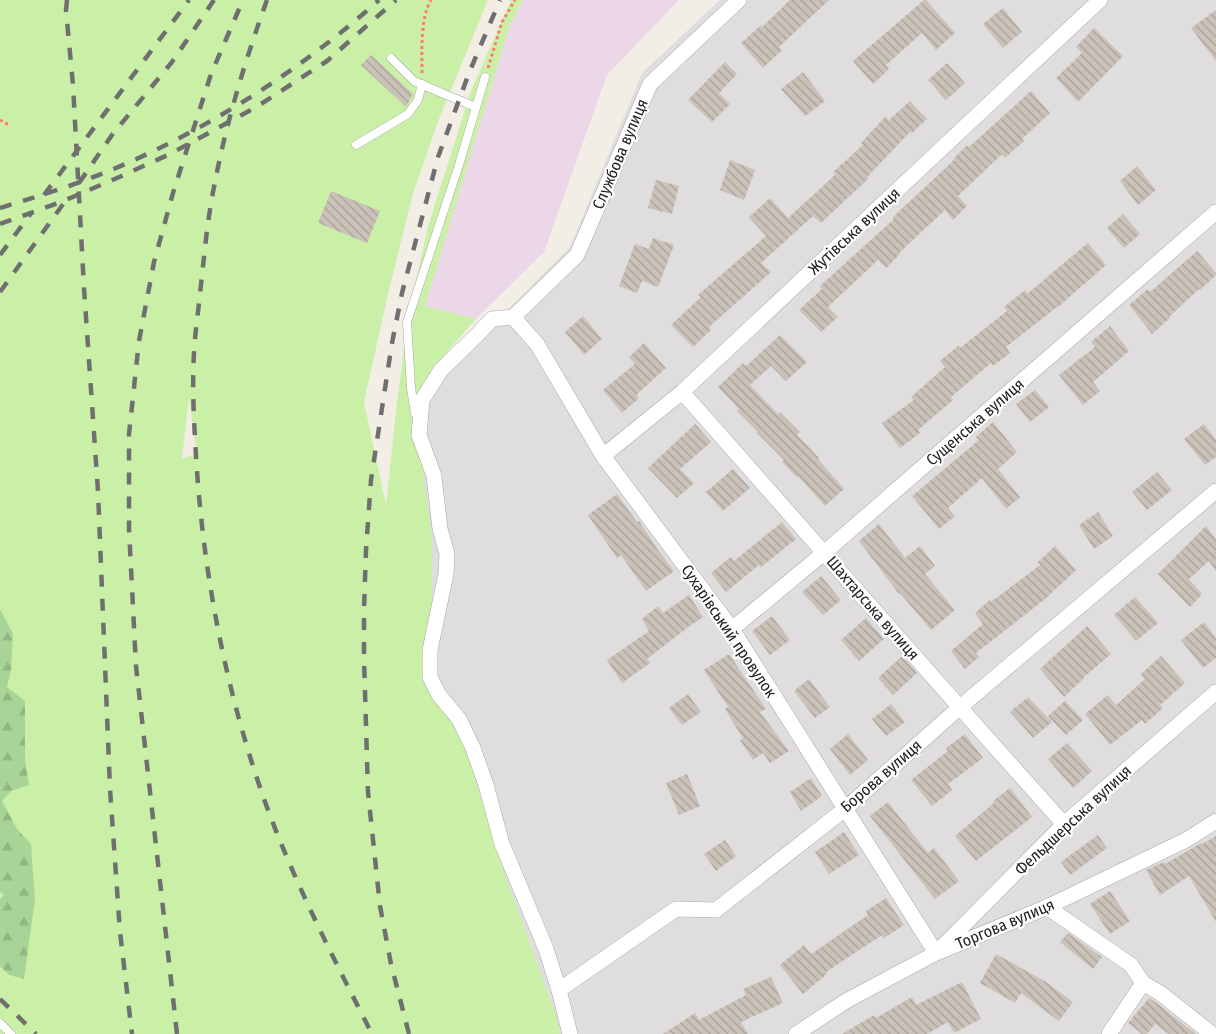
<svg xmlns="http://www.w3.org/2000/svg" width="1216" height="1034" font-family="'Fira Sans Condensed',sans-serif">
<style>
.residential{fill:#dfdddd}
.industrial{fill:#ecd7e8}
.grass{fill:#caf0a8;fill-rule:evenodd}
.forest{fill:url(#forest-firs)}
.building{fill:url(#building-back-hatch)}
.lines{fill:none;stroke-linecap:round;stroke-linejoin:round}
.lane-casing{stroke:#a8a8a8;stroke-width:9}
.street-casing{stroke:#a8a8a8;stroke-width:16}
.path{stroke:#ff7b6a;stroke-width:3;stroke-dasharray:3 3;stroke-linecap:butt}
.lane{stroke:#fff;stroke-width:8}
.street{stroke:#fff;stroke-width:15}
.rail{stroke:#6f6f6f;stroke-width:4.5;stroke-dasharray:12 12;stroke-linecap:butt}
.labels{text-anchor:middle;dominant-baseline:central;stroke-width:4.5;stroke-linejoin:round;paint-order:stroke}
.street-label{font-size:16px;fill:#212121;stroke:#fff}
</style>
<defs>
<pattern id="forest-firs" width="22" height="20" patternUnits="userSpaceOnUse" patternTransform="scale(1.5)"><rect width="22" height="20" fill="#a8d597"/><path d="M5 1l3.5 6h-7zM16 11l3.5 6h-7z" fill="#90b782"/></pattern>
<pattern id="building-back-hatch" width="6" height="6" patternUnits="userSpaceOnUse" patternTransform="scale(1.5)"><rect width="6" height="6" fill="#cac1b9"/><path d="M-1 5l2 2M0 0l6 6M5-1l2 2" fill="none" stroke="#ada69f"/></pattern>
</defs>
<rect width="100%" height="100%" fill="#f2eee6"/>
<polygon class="residential" points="720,0 1216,0 1216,1034 545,1034 418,672 401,418 570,247 642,73"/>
<polygon class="industrial" points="517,0 679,0 607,75 544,252 476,319 424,306"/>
<path class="grass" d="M0,0H488L437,124L412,197L389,290L364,402L386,505L396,411L407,322L428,226L471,91L511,0H523L510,25L425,306L476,319L432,369L415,413L432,539V641L430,672L461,733L501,864L556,1016L560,1034H0ZM189,399L197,454L180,459L182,458Z"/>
<polygon class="forest" points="0,609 13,634 11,670 7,687 25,701 25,760 29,785 11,791 2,801 17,829 31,844 35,899 24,979 9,975 0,966 0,899 4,895 0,891"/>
<g class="building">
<polygon points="790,0 829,0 779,47 782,50 763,68 741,43 761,25 762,27"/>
<polygon points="924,0 926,0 955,33 936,50 922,33 886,65 889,69 873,84 853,61"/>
<polygon points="1003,8 1022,32 1003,48 983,24"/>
<polygon points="1216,10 1216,61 1191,28"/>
<polygon points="1094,28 1123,56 1078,102 1056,78 1082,53 1076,47"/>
<polygon points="371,55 413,94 406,107 361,65"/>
<polygon points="725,62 737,74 719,93 730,104 712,122 688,100"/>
<polygon points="947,63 965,83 946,100 928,80"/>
<polygon points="803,72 825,101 805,116 781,89"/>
<polygon points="1031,91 1050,113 1022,139 1024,141 1005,158 1002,154 958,196 967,206 953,220 945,210 899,253 900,254 886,268 878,260 828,307 838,317 821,332 799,310 822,289 820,286 894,219 893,217 955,159 954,158 967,145 969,147"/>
<polygon points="910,101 927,119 912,133 910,132 867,177 869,178 821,223 813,216 761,263 771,272 709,327 711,330 693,347 671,325 701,297 698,295 766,236 749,217 770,198 788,218 836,174 833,172 863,145 861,143 885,117 889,120"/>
<polygon points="730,160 755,170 744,200 720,190"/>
<polygon points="1137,166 1156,190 1138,205 1120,181"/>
<polygon points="656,180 679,186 672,214 648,208"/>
<polygon points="331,191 380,211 367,243 318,223"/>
<polygon points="1123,214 1140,234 1124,248 1107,228"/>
<polygon points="653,238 674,245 658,287 642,281 637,293 619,286 635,244 649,249"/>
<polygon points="1088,243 1106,265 1058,307 1057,307 1006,347 1010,353 993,366 991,363 951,397 953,400 918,430 920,433 900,448 882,423 914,400 911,397 945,367 940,361 958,346 960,348 1007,311 1004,307 1025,290 1027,294"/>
<polygon points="1197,251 1216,273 1216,275 1200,290 1199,289 1169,317 1170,318 1152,334 1129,305 1148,289 1150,292"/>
<polygon points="583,316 602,339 584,355 565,332"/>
<polygon points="1110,326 1129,351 1093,382 1100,391 1083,405 1059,375 1095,347 1091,342"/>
<polygon points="780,335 807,362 786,381 771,366 750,385 778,414 780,412 800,432 797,435 819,458 818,459 844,489 825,506 798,476 797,477 782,462 784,460 757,433 758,432 737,411 739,409 718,387 743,363 746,366"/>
<polygon points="644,343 666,368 636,395 639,398 622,413 603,390 635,364 629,357"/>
<polygon points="1035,390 1049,407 1030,422 1016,404"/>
<polygon points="993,422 1017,452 998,469 1020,497 1006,509 982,478 948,508 955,516 939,529 912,496 979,440 976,437"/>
<polygon points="695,424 711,442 680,469 694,483 677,498 648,468"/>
<polygon points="1204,424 1216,440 1216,457 1205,465 1184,439"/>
<polygon points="733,469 750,488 723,511 706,492"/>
<polygon points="1157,472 1172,490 1147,510 1132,492"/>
<polygon points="617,494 637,522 639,521 658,550 674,571 646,591 621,555 617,558 588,515"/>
<polygon points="1098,512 1113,536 1094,549 1079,525"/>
<polygon points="782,522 796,539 761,567 759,565 726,592 711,573 731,557 734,561"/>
<polygon points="879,524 905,558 920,546 935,566 925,574 955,610 931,630 900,593 899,594 859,541"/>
<polygon points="1206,526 1216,539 1216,571 1209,561 1189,579 1202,594 1190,607 1158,574"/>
<polygon points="1055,546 1076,570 1045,599 976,653 979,657 965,669 951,651 983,624 975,613 990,600 991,602 1040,565 1038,562"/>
<polygon points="821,576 841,600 823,615 802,592"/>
<polygon points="689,595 703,617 687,628 647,659 650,663 622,683 607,660 649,631 642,619 658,606 663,613"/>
<polygon points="1135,597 1158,623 1136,641 1114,615"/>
<polygon points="772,616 790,640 770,655 752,631"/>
<polygon points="866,618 884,639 859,661 841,640"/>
<polygon points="1204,622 1216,638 1216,658 1203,668 1181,640"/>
<polygon points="1087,626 1111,654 1084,677 1084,678 1064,697 1040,669"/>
<polygon points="729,654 766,709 760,712 789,751 770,763 763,753 753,760 740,740 743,739 725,709 728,707 704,670"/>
<polygon points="902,656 917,673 893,695 878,678"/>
<polygon points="1161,656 1185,683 1160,705 1163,708 1145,724 1142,720 1110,745 1085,714 1108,695 1116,705 1145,679 1141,674"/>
<polygon points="809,679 830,707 815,718 794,691"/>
<polygon points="688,694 701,712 682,725 669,708"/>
<polygon points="1028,697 1052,722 1033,738 1010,712"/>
<polygon points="1065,701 1083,720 1066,735 1048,716"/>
<polygon points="891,704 905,722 886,736 872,719"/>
<polygon points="848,734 868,760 850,775 830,749"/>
<polygon points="965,734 983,758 948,784 952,790 932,806 911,780 948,751 946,748"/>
<polygon points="1067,743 1092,771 1073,788 1048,759"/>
<polygon points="687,774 700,806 679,815 666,783"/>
<polygon points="811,778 822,796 801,811 790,792"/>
<polygon points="1010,788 1032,817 976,861 955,836 994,803 993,801"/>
<polygon points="888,802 928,853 934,848 959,881 935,899 870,816"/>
<polygon points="844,832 859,855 829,874 815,852"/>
<polygon points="1098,835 1107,848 1070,875 1061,862"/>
<polygon points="1216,836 1216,922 1189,876 1160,895 1146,870 1164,862 1165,864 1201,843 1202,844"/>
<polygon points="725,840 736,856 716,871 704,854"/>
<polygon points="1110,891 1130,921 1110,934 1090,904"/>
<polygon points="886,898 904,925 884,938 882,935 826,972 827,974 803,994 780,965 804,945 811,954 868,915 866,911"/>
<polygon points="1068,933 1102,957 1093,969 1060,942"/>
<polygon points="996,954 1046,982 1073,1002 1059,1021 1021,993 1015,1003 980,983"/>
<polygon points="771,977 783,1003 741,1022 748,1034 663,1034 695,1013 699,1020 746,995 743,989"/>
<polygon points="962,982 981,1019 954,1033 948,1022 927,1034 842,1034 874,1015 876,1018 912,997 916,1005"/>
<polygon points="1149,998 1154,1001 1196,1034 1169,1034 1155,1024 1147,1034 1142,1034 1128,1023"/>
</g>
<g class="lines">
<g class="lane-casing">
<g id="lane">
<polyline points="391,58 414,81 444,94 476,107"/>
<polyline points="356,145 408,114 418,100 422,84"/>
<polyline points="415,413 411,388 407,322 459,165 485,77"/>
<polyline points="0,1023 11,1034"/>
</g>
</g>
<g class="street-casing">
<g id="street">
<polyline points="513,317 537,344 603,456 732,629 936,953 1064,824 1216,692"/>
<polyline points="513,317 492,319 477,335 441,370 422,400 419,435 434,476 440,529 447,554 446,574 430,650 430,677 439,695 459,719 473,748 486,785 502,844 546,949 559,990"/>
<polyline points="513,317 577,255 650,84 739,0"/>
<path d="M682,392C810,536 935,681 1064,824"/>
<polyline points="603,456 682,392 1100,0"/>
<polyline points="732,629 825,552 1216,212"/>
<polyline points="1047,907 1131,965 1143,983 1160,993 1212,1034"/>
<polyline points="570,1034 559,990 676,909 716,910 845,809 959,708 1216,491"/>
<polyline points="796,1034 846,1001 936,953 1047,907 1186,840 1216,821"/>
<polyline points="1109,1034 1143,983"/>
</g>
</g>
<g class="path">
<polyline points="488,68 502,22 515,0"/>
<path d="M422,73C422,51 420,19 431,0"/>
<polyline points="0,120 9,125"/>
</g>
<use href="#lane" class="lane"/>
<use href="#street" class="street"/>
<g class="rail">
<polyline points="67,0 66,10 73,85 84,288 98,491 110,789 120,932 132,1034"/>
<path d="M267,0C245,61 226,123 214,187C207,222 204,258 200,294C198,314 195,333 194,353C192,387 194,422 196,456C203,572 225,688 264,799C293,880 333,957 372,1034"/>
<polyline points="79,183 112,135 172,62 214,0"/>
<polyline points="44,195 189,0"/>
<path d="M0,208C39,196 78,184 116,168C212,127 302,69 379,0"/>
<polyline points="0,224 61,202 117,178 170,154 258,106 327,61 396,0"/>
<polyline points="0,255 32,212"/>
<polyline points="0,292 66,200"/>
<polyline points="0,999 36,1034"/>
<polyline points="177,1034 136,666 129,529 129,434 139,341 154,262 173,193 211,74 243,0"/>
<polyline points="409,1034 391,964 380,906 368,792 364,659 364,609 366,550 371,480 392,343 402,293 438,157 469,73 500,0"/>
</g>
</g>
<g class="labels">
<g class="street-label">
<text transform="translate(620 154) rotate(-67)">Службова вулиця</text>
<text transform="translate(854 231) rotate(-43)">Жутівська вулиця</text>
<text transform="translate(975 422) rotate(-41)">Сущенська вулиця</text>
<text transform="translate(873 608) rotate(49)">Шахтарська вулиця</text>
<text transform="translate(729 631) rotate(56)">Сухарівський провулок</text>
<text transform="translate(881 776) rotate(-41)">Борова вулиця</text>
<text transform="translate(1073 820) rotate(-43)">Фельдшерська вулиця</text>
<text transform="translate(1005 924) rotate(-23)">Торгова вулиця</text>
</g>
</g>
</svg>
